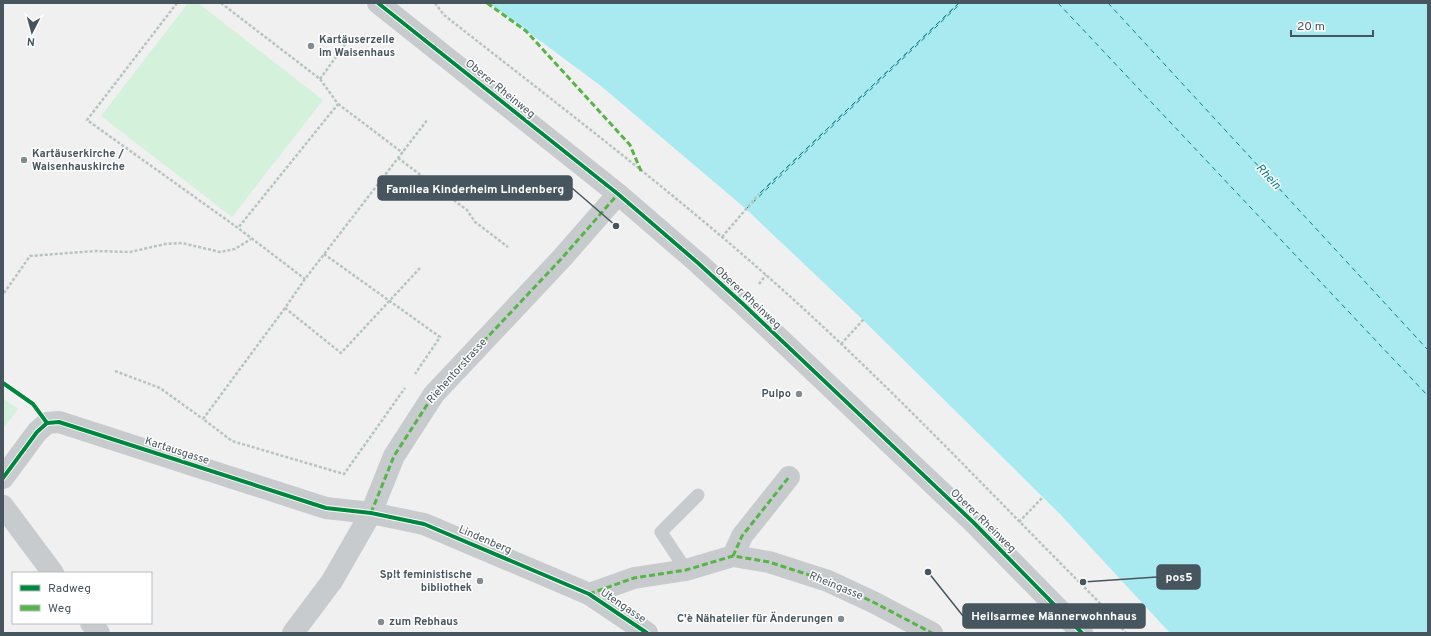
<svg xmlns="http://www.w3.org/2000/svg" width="1431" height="636" font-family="Overpass,sans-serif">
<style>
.green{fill:#d4f1db}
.water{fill:#a8eaef}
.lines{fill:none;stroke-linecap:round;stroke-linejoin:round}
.ferry{stroke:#0a7e88;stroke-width:1;stroke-dasharray:5 4;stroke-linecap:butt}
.path{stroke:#b6c4be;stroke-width:2.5;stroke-dasharray:3 2;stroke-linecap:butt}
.lane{stroke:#c8cbcd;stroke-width:13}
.street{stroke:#c8cbcd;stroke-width:22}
.quiet{stroke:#57b448;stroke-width:3;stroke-dasharray:6 3;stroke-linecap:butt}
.cycleway-casing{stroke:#fff;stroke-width:6}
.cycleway{stroke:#00873e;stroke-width:4}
.poi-dot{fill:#828c91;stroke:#fff;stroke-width:1.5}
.labels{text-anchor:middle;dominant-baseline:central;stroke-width:3;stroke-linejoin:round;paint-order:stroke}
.poi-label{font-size:11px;font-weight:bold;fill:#47565e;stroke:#fff;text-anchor:start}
.street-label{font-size:11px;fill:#47565e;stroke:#fff}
.water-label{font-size:12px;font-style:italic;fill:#0a7e88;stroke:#fff}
.leader{fill:none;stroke:#47565e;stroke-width:1.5}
.callout-dot{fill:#47565e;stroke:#fff;stroke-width:1.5}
.callout{fill:#47565e;stroke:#47565e;stroke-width:1.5}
.callout-label{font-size:12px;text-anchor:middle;font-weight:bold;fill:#fff}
</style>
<rect width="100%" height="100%" fill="#f1f0f0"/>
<g class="green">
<polygon points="188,3 198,3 323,100 232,217 101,116"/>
<polygon points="3,398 18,409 3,429"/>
</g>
<polygon class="water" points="489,3 1428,3 1428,633 1170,633 1059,513 860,317 746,209 601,86"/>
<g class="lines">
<g class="ferry">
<polyline points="959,3 759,194 959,3"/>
<polyline points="1058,3 1428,396"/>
<polyline points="1108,3 1428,350"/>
<polyline points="746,209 961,3"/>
</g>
<g class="path">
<polyline points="177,3 87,120 238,228 305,279"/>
<polyline points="221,3 320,79 338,104 238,228"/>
<path d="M435,3L444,15C552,100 663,184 766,275C882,377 987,490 1096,599L1126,633"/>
<polyline points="320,79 349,39"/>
<polyline points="338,104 403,153"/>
<polyline points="398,158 467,210 475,222 508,247"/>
<polyline points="722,237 759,194"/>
<polyline points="324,254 440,337 415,374"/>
<polyline points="420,268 341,353 285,308 305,279 428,119"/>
<polyline points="759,284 766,275"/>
<polyline points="4,293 30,256 95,251 130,252 165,244 182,243 220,252 235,249 251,239"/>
<polyline points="285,308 203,419 232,441 344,474 405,388"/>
<polyline points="841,344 864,319"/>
<polyline points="115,371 160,388 203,419"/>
<polyline points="1019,522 1042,498"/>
<polyline points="1115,621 1123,613"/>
</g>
<polyline class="lane" points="686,570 661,532 698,495"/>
<g class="street">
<polyline points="378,3 618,194 698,263 743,304 974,523 1082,633"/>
<polyline points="3,478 37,432 47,423 59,422 326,508 371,513 424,524 589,594 647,633"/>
<polyline points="3,506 53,573"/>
<polyline points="733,556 742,536 789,477"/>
<polyline points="589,594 634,578 686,570 733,556 769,562 828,581 873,602 932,633"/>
<polyline points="91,623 99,633"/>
<polyline points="293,633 332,581 371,513 394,456 434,394 562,258 618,194"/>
</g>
<g class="quiet">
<polyline points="487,3 526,31 630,145 641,171"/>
<polyline points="371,513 394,456 434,394 562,258 618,194"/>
<polyline points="733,556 742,536 789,477"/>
<polyline points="589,594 634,578 686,570 733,556 769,562 828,581 873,602 932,633"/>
</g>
<g class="cycleway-casing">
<g id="cycleway">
<polyline points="378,3 618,194 698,263 743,304 974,523 1082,633"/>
<polyline points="3,383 33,404 47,423"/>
<polyline points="3,478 37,432 47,423 59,422 326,508 371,513 424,524 589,594 647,633"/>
</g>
</g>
<use href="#cycleway" class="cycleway"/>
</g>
<g class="poi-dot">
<circle cx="311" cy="46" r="4"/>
<circle cx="24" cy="160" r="4"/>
<circle cx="799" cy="394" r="4"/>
<circle cx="480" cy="581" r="4"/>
<circle cx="841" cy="619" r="4"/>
<circle cx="381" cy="622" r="4"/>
</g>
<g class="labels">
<g class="poi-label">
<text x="319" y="40">Kartäuserzelle<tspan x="319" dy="13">im Waisenhaus</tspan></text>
<text x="32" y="154">Kartäuserkirche /<tspan x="32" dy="13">Waisenhauskirche</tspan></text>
<text x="791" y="394" text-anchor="end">Pulpo</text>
<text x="472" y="575" text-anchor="end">Sp!t feministische<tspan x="472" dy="13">bibliothek</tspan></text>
<text x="833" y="619" text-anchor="end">C'è Nähatelier für Änderungen</text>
<text x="389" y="622">zum Rebhaus</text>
</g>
<g class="street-label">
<text transform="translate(500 89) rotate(39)">Oberer Rheinweg</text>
<text transform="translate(748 298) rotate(43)">Oberer Rheinweg</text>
<text transform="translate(457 371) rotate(-48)">Riehentorstrasse</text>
<text transform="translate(177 451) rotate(18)">Kartausgasse</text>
<text transform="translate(983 521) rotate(44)">Oberer Rheinweg</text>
<text transform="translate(485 540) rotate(23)">Lindenberg</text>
<text transform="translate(836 586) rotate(22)">Rheingasse</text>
<text transform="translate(623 606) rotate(34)">Utengasse</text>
</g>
<g class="water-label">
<text transform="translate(1268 177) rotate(47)">Rhein</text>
</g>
</g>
<path class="leader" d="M616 226L572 188M1083 582L1157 577M928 572L963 616"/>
<g class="callout-dot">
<circle cx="616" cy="226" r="4"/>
<circle cx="1083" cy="582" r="4"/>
<circle cx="928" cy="572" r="4"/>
</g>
<g class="callout">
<rect x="378" y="176" width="194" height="24" rx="4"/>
<rect x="1157" y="565" width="43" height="24" rx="4"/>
<rect x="963" y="604" width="182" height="24" rx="4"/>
</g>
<g class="callout-label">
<text x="475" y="193">Familea Kinderheim Lindenberg</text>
<text x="1179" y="581">pos5</text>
<text x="1054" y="620">Heilsarmee Männerwohnhaus</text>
</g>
<rect width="1431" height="636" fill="none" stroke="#47565e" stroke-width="8"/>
<rect x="12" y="572" width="140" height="52" fill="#ffffff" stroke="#b5bbbf"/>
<rect x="20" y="585" width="20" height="6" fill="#00873e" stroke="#b5bbbf"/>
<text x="48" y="592" font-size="12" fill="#47565e">Radweg</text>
<rect x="20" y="605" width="20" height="6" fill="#57b448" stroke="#b5bbbf"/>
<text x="48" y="612" font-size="12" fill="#47565e">Weg</text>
<g transform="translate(32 32) rotate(186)" stroke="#ffffff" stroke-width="3" paint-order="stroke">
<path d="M0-3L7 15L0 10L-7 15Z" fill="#47565e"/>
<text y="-6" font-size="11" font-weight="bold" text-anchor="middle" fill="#47565e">N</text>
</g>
<path d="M1291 30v6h82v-6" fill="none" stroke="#47565e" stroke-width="2"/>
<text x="1297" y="30" font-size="12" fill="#47565e" stroke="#ffffff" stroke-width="3" paint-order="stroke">20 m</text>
</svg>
